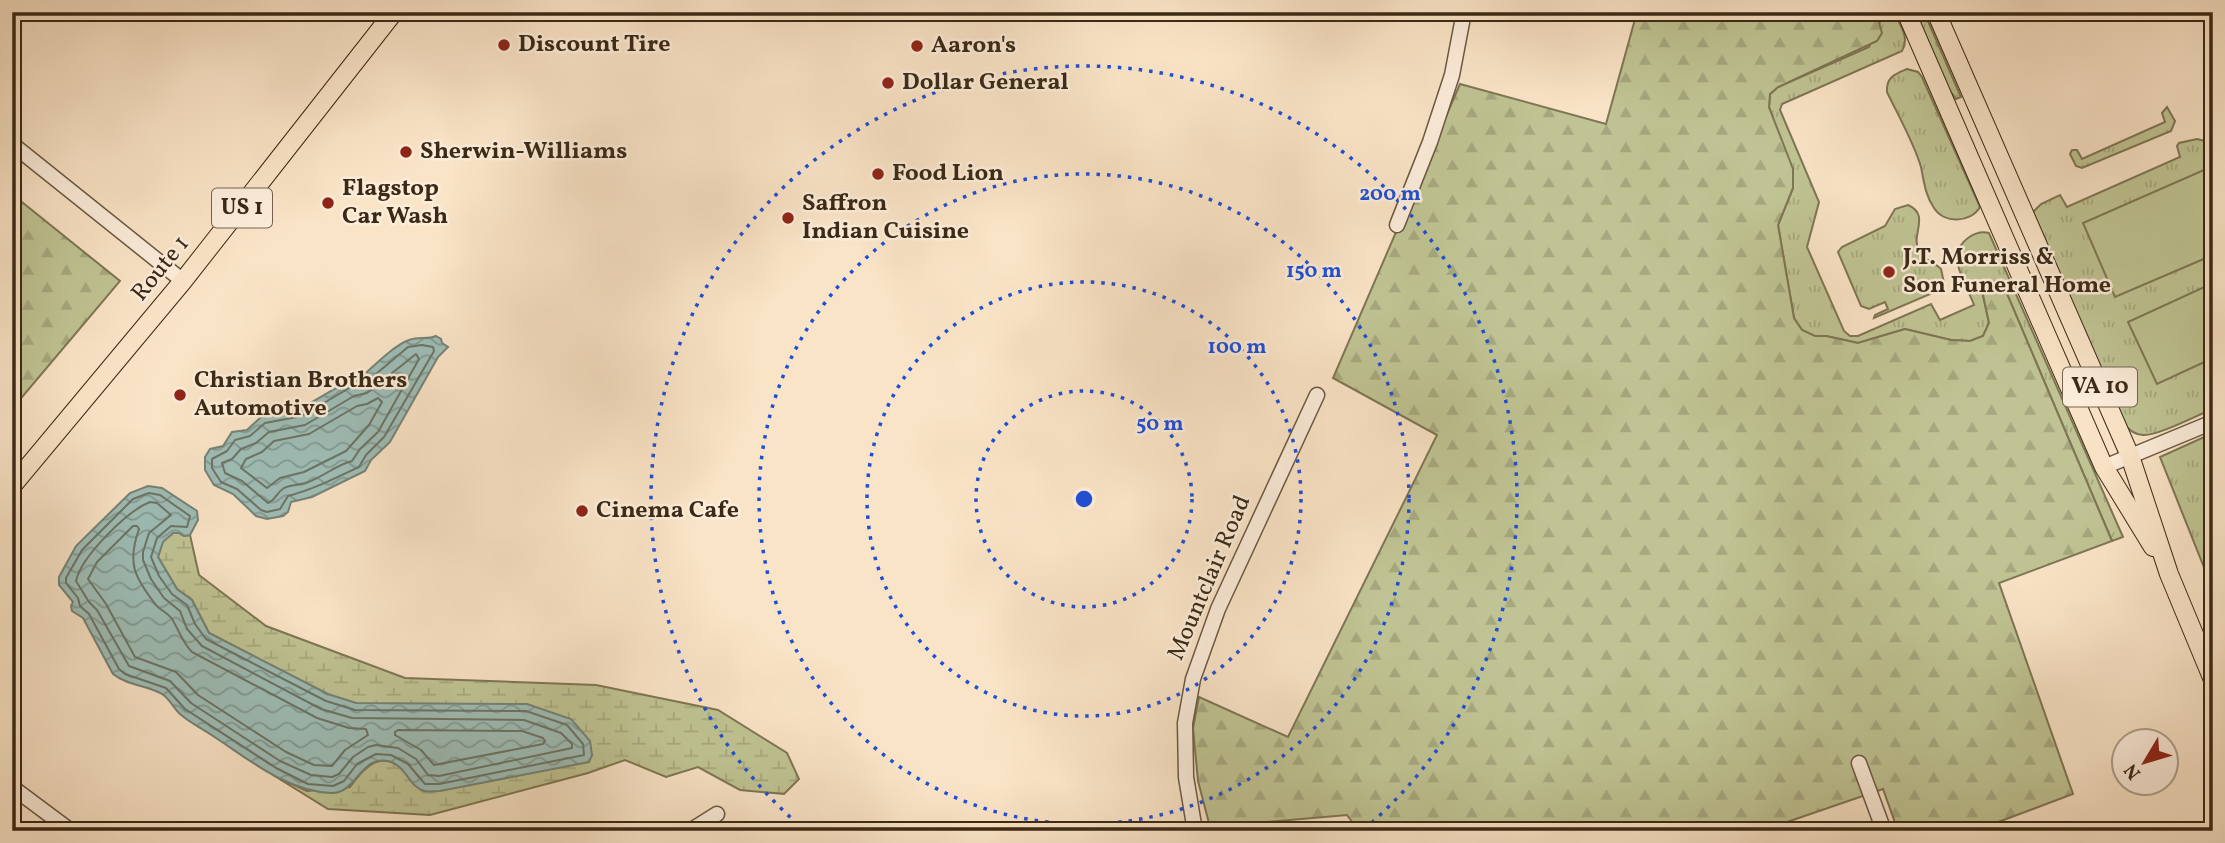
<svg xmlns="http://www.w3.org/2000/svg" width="2225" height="843" font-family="Vollkorn,serif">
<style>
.grass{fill:url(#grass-tufts);stroke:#7e7654;stroke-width:2}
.forest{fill:url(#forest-firs);stroke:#7e7654;stroke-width:2}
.wetland{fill:url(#wetland-marsh);stroke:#7e7654;stroke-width:2}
.garden{fill:#c0c494;stroke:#7e7654;stroke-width:2}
.water{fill:url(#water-waves);stroke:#768276;stroke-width:2}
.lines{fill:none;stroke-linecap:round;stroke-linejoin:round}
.shore{stroke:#6c7466;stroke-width:2}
.minor-casing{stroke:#6b5842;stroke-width:17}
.major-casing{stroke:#3b2915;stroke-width:20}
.minor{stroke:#fceddb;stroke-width:14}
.major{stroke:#fae4c7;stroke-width:18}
.ring{fill:none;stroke:#1d4ed8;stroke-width:3.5;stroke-dasharray:3.5 7}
.poi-dot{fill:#8f2418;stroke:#fceddb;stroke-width:2.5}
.labels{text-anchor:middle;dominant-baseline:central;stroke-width:5;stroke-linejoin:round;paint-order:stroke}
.shield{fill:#fceddb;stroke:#756450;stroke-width:2}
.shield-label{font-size:23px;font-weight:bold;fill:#3b2915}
.poi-label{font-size:24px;font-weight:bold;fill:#3b2915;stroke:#fceddb;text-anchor:start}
.street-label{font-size:24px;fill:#3b2915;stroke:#fceddb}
.centre{fill:#1d4ed8;stroke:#fceddb;stroke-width:3.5}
.ring-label{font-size:21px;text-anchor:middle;font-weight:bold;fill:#1d4ed8;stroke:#fceddb;stroke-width:5;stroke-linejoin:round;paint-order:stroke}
</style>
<defs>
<pattern id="grass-tufts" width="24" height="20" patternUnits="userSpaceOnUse" patternTransform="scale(1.75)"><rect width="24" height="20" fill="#c0c494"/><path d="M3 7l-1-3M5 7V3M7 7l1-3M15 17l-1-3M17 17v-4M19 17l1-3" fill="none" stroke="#a6a87f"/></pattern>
<pattern id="forest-firs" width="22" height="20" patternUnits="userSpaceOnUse" patternTransform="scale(1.75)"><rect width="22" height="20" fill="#c0c494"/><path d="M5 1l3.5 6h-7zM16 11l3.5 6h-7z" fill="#a6a87f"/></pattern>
<pattern id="wetland-marsh" width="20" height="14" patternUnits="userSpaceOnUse" patternTransform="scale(1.75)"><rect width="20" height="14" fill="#c0c494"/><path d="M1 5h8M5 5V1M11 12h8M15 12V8" fill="none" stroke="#a6a87f"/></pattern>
<pattern id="water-waves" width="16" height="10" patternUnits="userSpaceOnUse" patternTransform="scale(1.75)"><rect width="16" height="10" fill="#9ebeb7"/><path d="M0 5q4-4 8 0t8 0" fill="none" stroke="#829a94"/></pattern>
</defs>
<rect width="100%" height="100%" fill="#fae4c7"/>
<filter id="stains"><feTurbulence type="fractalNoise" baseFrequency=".00286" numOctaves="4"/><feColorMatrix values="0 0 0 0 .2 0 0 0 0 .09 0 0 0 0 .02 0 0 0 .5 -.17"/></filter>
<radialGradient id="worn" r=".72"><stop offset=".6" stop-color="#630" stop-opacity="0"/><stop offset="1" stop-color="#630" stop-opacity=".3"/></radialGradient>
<g class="grass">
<path d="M1876,12H1894C1900,25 1910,38 1902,51L1782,104L1780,110L1819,202L1807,247L1844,331L1850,336H1858L1931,304L1940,320L1974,305C1967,285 1944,255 1968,238C1975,233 1981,231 1989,233L2123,537L2112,541L2005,289L1996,282L1982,291L1989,323L1983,336L1970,341L1951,340L1905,329L1858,343L1826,336L1815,337L1802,330L1794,318L1778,225L1793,188L1769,107L1770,94L1778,87L1869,47L1880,22Z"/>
<polygon points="1912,12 1924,12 1961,97 1956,99 1943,81"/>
<path d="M1907,69L1918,72L1922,77L1980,207C1971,223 1944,224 1934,208C1925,195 1924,181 1921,167C1914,143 1898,115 1887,92C1886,77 1895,74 1907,69Z"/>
<polygon points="2167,107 2175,121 2171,131 2082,168 2076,166 2070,154 2072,150 2077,150 2082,159 2165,122 2162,113"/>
<path d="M2197,139L2213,143V409C2197,415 2158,436 2143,435C2135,435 2129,430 2124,424L2033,212L2041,204L2060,195L2067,207L2180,157L2177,146L2179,143Z"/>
<path d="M1908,205C1931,215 1910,235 1919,251C1924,260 1934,262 1941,269L1944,283L1935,292L1874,318L1875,315L1888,309L1885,302L1869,309L1861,306L1838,252L1842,247L1885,226L1895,209Z"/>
<polygon points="2213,433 2213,590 2160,457"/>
</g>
<g class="forest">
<polygon points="1637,12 1696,12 1712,20 1733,12 1876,12 1882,33 1877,41 1778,87 1770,94 1769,107 1793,169 1793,188 1778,225 1794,318 1802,330 1815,336 1826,336 1858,343 1905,329 1951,340 1970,341 1983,336 1989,323 1982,290 1989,283 1996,281 2005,289 2112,541 1999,583 2073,794 1974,831 1898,831 1883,789 1761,831 1359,831 1347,815 1210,827 1198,781 1193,728 1199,697 1288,737 1437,435 1333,378 1460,84 1606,124"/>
<polygon points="12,194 120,281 12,409"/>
</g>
<path class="wetland" d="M173,532L179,533L184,536L190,535L199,575L266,626L405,678L596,685L718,710L787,753L799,779L784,794L740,790L698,767L666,777L625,760L588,773L430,815L328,809L273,775L307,791L350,787C364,767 381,749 404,770C411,776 415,785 423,791L356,703L328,695L209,633L192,600L177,589L158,557L163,541Z"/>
<g class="garden">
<polygon points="2213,166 2213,255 2115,297 2083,223"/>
<polygon points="2213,283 2213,358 2157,384 2128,322"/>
</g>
<g class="water">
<path d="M436,336L441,339L442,343L448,347L438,357L390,442L371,460L365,471L312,497L291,502L288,512L283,516L267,519L256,516L233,494L214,485L205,470V457L210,449L223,446L232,432L247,430L261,417L298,410L350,380L359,379C372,368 394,345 409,340C419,336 428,340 436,336Z"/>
<path d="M148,486L162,488L197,511L198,520L190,535L184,536L179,533H173L163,542L158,557L177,589L192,600L209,633L328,694L356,703L527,704L571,719L590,741L592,755L589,762L440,791C435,791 428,792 424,791C409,787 406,765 388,761C360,755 357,794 331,793C287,791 251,761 216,738C205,730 190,723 180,714C174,709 170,699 162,694C147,685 128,686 113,674L83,618L72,611L71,606L73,602L59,585V577L76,546L130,493Z"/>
</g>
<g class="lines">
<g class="shore">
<path d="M422,345L433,347L434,351L384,437L366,455L359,467C336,478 314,489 288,496L280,509L267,512L261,510L237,489L221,482L212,468V459L227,451L235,440L250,436L265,423L302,416L351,387L363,385L408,347Z"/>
<path d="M416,354L419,359L378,432L360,449L352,461C336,465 323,477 306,483C299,485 290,485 284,488C276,493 276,500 268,503L242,481L225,473L222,463L232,459L241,449L256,443L269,432L305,425L354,396L367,393Z"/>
<polygon points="378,398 382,402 369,425 346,451 304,472 280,478 267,488 241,468 246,459 262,452 274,441 309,434 357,406 367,404"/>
<polygon points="149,493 160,495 190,516 187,527 171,526 157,538 151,557 159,576 172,594 187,605 195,624 206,639 326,701 355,710 526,711 567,725 583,744 584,755 439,784 425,784 408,764 391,755 376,754 357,764 344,781 333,786 308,784 276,768 185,709 166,688 125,674 119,669 89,614 80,606 78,598 66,583 66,578 82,550 133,499"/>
<path d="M150,502L157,503L171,515L149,533L143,552V560L151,579L164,598L180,611L187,629L202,646L321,709L352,718L524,720L561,733L572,744V748L439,776L428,775L416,759L398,748L376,745L368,747L353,757L339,774L332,777L311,775L280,761L191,703L170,681L129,666L97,610L89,602L76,581C81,557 127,511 150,502Z"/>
<path d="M133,526H137L139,529C127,563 134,577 156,605C160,610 168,613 172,619C179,630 182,642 192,652L317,718L349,728L366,729L368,735L345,750L332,766L314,765L286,752L198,695L176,672L135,657L106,604L88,579L97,562Z"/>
<polygon points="398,730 522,731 543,738 545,741 543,744 434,765 421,750 395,735 395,732"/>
</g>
<g class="minor-casing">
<g id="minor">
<polyline points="12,144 183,281"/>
<polyline points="1397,225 1430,142 1452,75 1464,12"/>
<polyline points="2104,467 2213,422"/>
<polyline points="1859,763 1884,831"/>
<polyline points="12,787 71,831"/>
<polyline points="12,825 21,831"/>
<polyline points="690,831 717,814"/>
<polyline points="1195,831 1186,777 1185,723 1193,679 1218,609 1317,395"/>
</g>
</g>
<g class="major-casing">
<g id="major">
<polyline points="1906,12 2104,467 2153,547"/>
<polyline points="1936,12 2130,456 2169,574 2213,680"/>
<polyline points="12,486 183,281 394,12"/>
</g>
</g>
<use href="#minor" class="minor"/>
<use href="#major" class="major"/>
</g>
<g class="ring">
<circle cx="1084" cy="499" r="108"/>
<circle cx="1084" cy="499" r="217"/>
<circle cx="1084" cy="499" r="325"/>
<path d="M806 831A433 433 0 1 1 1362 831"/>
</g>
<g class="poi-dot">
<circle cx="504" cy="45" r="7"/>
<circle cx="917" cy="46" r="7"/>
<circle cx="888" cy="83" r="7"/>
<circle cx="406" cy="152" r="7"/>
<circle cx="878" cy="174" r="7"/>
<circle cx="328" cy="203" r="7"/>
<circle cx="788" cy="218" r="7"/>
<circle cx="1889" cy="272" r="7"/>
<circle cx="180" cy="395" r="7"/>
<circle cx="582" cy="511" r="7"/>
</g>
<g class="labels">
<g class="shield">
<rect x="212" y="188.5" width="60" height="39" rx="5"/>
<rect x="2063" y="367.5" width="74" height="39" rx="5"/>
</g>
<g class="shield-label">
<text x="242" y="208">US 1</text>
<text x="2100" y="387">VA 10</text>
</g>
<g class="poi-label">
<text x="518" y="45">Discount Tire</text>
<text x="931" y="46">Aaron's</text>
<text x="902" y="83">Dollar General</text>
<text x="420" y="152">Sherwin-Williams</text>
<text x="892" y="174">Food Lion</text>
<text x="342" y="189">Flagstop<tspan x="342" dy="28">Car Wash</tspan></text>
<text x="802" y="204">Saffron<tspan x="802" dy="28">Indian Cuisine</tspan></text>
<text x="1903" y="258">J.T. Morriss &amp;<tspan x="1903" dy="28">Son Funeral Home</tspan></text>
<text x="194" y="381">Christian Brothers<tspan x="194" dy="28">Automotive</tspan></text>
<text x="596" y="511">Cinema Cafe</text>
</g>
<g class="street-label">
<text transform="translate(161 269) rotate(-51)">Route 1</text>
<text transform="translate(1210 578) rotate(-67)">Mountclair Road</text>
</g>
</g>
<circle cx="1084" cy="499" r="10" class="centre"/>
<g class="ring-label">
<text x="1390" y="200">200 m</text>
<text x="1314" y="277">150 m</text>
<text x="1237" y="353">100 m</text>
<text x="1160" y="430">50 m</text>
</g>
<rect width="2225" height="843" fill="none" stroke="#fae4c7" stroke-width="42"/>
<rect x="14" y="14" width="2197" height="815" fill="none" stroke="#3b2915" stroke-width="3.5"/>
<rect x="21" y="21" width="2183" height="801" fill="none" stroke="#3b2915" stroke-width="2"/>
<g transform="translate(2145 762) rotate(232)"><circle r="33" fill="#fceddb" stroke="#af9f8c" stroke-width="2"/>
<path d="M0-5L12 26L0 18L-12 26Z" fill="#8f2418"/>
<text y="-10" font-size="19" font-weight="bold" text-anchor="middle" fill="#3b2915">N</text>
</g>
<rect width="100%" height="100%" filter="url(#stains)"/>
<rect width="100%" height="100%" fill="url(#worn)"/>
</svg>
